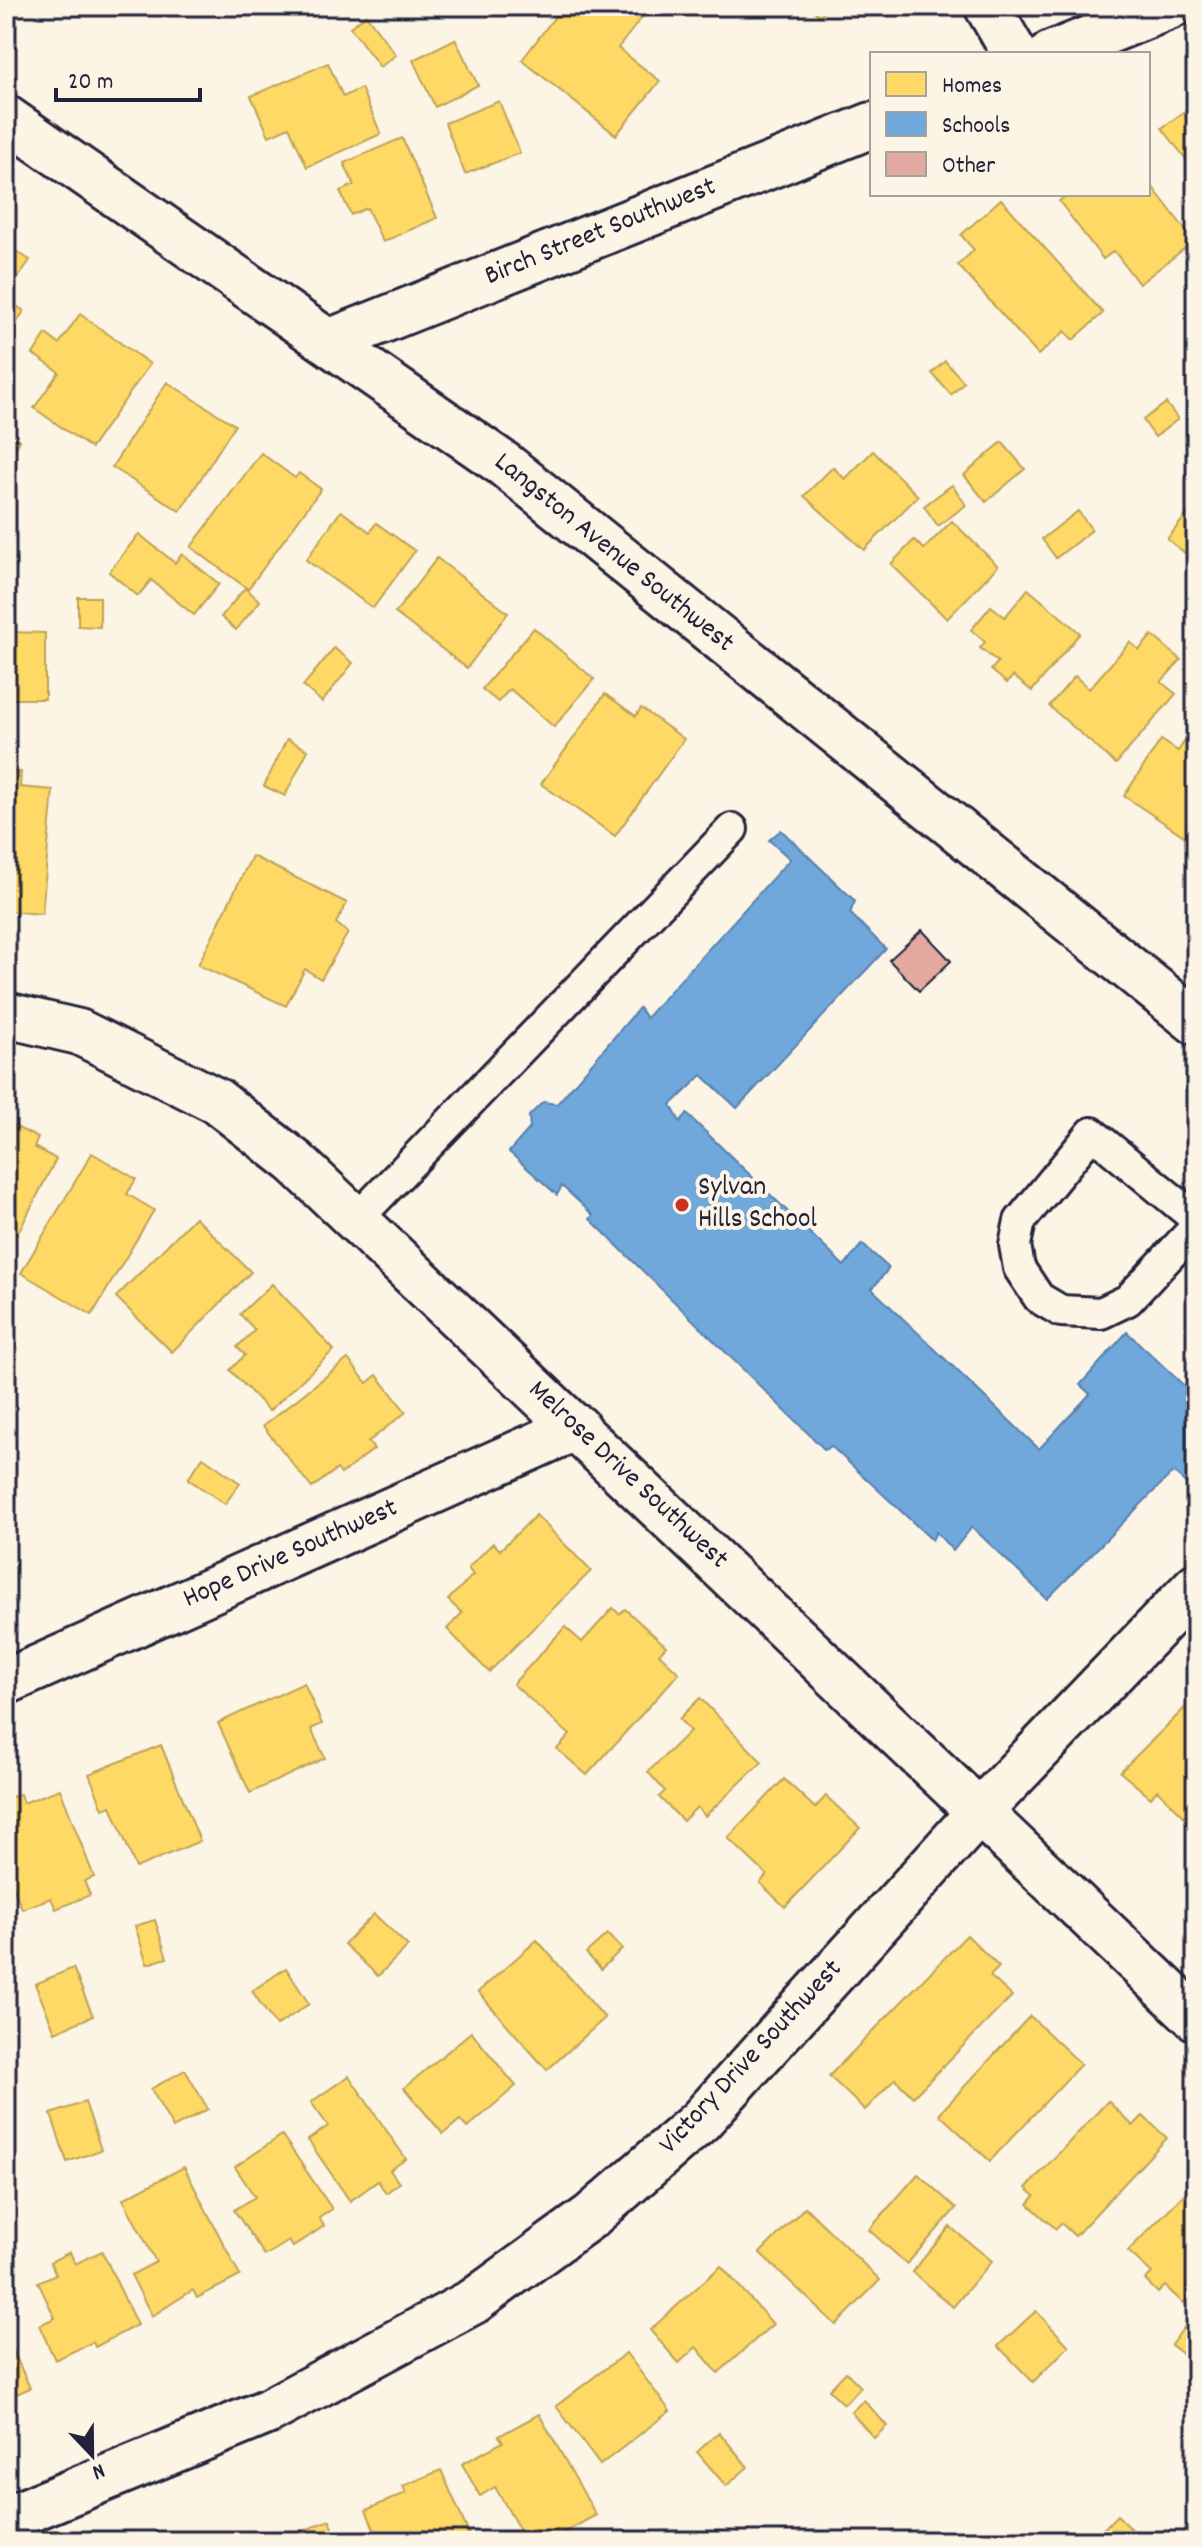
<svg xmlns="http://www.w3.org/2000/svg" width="1202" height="2547" font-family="Dekko,sans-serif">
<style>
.homes{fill:#ffd966;stroke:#bda259;stroke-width:2}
.schools{fill:#6fa8dc;stroke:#5880ac;stroke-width:2}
.building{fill:#e4aaa2;stroke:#22223b;stroke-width:2}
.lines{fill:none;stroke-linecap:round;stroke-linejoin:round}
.service-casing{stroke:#22223b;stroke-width:36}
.minor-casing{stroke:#22223b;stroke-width:50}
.service{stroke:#fcf5e5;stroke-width:30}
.minor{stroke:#fcf5e5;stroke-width:44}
.poi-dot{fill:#c8321e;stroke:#fcf5e5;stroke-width:3}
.labels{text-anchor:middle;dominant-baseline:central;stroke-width:8;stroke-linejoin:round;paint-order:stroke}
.street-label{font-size:28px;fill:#22223b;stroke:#fcf5e5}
.poi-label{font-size:28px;fill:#22223b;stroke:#fcf5e5;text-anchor:start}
</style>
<rect width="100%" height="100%" fill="#fcf5e5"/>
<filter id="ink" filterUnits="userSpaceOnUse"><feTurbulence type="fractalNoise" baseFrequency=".0125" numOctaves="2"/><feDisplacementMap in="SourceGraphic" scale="16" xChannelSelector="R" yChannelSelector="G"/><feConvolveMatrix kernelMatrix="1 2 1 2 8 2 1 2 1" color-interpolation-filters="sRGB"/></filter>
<g filter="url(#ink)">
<g class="homes">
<polygon points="631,6 643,16 618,48 660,81 616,135 522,60 563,6"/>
<polygon points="808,6 828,6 820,16"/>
<polygon points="366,15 396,55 380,67 350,27"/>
<polygon points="455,39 478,85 435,107 413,60"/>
<polygon points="328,63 343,97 361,88 381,134 307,167 289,127 269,136 251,96"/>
<polygon points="499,101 520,153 465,174 445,123"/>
<polygon points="1196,103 1196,172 1162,128"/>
<polygon points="402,138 437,218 383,242 367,208 351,215 340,191 354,185 344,163"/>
<polygon points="1148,181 1194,241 1139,284 1114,251 1103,259 1059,201 1069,194 1148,194"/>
<polygon points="1001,199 1103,313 1073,340 1065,331 1038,355 958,265 974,250 961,235"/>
<polygon points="6,245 30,260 6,296"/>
<polygon points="6,299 24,311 6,339"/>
<polygon points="80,314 150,364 91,448 34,408 59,372 33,354 46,334 59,344"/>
<polygon points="945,361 964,382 951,395 932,373"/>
<polygon points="167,382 235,425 180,511 112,467"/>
<polygon points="1166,403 1178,419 1155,437 1143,420"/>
<polygon points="6,433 20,440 6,469"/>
<polygon points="1002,442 1025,469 986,502 964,475"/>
<polygon points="873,451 918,496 864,550 804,496 833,467 845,479"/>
<polygon points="261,453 295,478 299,473 321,489 248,589 191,547"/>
<polygon points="952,485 966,505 938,526 924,506"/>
<polygon points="1196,503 1196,560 1195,561 1167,539"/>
<polygon points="341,511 370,532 376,523 415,551 373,608 306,560"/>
<polygon points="1078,511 1092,530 1056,558 1042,539"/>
<polygon points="952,521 998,566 947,619 891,564 914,540 924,549"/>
<polygon points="139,534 175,563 182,554 219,584 194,615 151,580 138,596 109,572"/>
<polygon points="437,558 508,613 467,668 395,613"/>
<polygon points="245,588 260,601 236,630 221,617"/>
<polygon points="1028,589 1080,633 1032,691 1013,676 1007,683 991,670 998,662 980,648 985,642 971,630 991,606 1005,617"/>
<polygon points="78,597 100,597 100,627 78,626"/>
<polygon points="534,628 594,679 554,727 510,689 498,702 482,689"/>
<polygon points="6,632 45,633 45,699 6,699"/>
<polygon points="1152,635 1181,660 1161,682 1176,694 1116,764 1049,706 1075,676 1089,689 1130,642 1139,650"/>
<polygon points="334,648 353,663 322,702 303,686"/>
<polygon points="605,694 636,716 641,708 684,739 615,836 541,784"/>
<polygon points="1196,724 1196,837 1193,842 1124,796 1161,740 1178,751"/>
<polygon points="287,739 308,750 285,796 264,786"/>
<polygon points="6,771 21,772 20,787 53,790 42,914 6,911"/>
<polygon points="252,856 347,903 336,923 348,933 321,979 305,969 286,1006 198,965"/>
<polygon points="6,1122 38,1138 34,1147 56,1159 17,1235 6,1230"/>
<polygon points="92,1153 136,1179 127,1194 154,1210 92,1315 21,1273"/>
<polygon points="195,1217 251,1272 172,1352 116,1297"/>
<polygon points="272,1284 334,1350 269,1411 230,1370 245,1355 237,1347 255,1330 240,1314"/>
<polygon points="348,1359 367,1383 377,1375 406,1412 368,1442 374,1449 341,1474 337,1469 312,1488 263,1426"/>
<polygon points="203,1457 240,1483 225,1504 188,1479"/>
<polygon points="536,1515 591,1571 489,1672 447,1629 462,1613 448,1600 473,1575 468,1568 493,1543 500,1550"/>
<polygon points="613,1608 619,1614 625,1609 666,1646 659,1654 679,1673 587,1775 557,1749 570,1735 513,1684 565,1627 582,1642"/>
<polygon points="304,1683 322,1724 311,1729 325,1758 250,1793 218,1723"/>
<polygon points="1196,1697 1196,1806 1185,1817 1157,1790 1151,1798 1120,1772"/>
<polygon points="700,1698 762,1762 705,1816 697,1807 683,1821 659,1797 665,1791 648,1772 690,1731 679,1719"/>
<polygon points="161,1745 200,1841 136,1868 111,1806 103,1809 89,1774"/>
<polygon points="784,1779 815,1808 826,1796 860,1828 785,1907 760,1883 767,1875 728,1838"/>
<polygon points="60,1789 94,1877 84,1881 90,1895 56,1909 51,1898 22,1909 6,1868 6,1799 20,1794 23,1803"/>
<polygon points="1196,1842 1196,1865 1186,1855"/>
<polygon points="374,1914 408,1946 378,1976 344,1944"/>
<polygon points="155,1920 167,1958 147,1964 135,1926"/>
<polygon points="607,1934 622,1949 601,1969 586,1953"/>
<polygon points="967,1935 999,1967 990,1976 1012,1996 913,2097 895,2079 865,2110 829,2076"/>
<polygon points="537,1940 605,2018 547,2070 478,1992"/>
<polygon points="73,1968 93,2016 55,2032 35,1984"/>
<polygon points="286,1968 309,2004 276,2026 252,1991"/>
<polygon points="1030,2016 1081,2064 990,2161 939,2114"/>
<polygon points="471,2032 516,2086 467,2128 460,2120 443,2134 404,2088"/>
<polygon points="185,2070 208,2109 173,2128 151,2089"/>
<polygon points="349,2076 406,2159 390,2170 399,2183 386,2193 378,2181 350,2201 308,2140 328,2126 311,2102"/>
<polygon points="1108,2101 1133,2126 1143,2116 1167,2138 1075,2236 1061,2223 1056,2229 1028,2204 1035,2196 1026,2188"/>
<polygon points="85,2102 101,2150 67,2162 51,2114"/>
<polygon points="282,2135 332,2209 319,2218 324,2226 293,2247 289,2241 265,2256 234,2210 255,2197 235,2167"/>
<polygon points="184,2167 240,2276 197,2298 193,2290 152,2316 131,2275 156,2262 123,2199"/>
<polygon points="918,2174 956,2208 907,2264 869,2230"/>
<polygon points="1196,2182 1196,2290 1183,2303 1165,2286 1158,2293 1145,2280 1152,2273 1128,2251"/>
<polygon points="805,2207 880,2280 836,2325 760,2253"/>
<polygon points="950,2227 992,2261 953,2307 912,2272"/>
<polygon points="102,2251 137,2325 95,2347 93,2342 55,2360 39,2325 55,2318 38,2282 56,2274 50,2262 70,2252 75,2264"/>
<polygon points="721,2266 773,2324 718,2373 696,2347 679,2363 650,2330"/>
<polygon points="1036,2311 1069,2346 1033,2382 998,2346"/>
<polygon points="1196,2311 1196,2351 1190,2359 1171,2345"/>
<polygon points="6,2335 30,2388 6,2399"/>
<polygon points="626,2353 670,2411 600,2465 556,2406"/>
<polygon points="846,2372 861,2387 844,2404 829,2390"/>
<polygon points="864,2400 887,2426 874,2438 851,2412"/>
<polygon points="539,2414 596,2515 565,2532 569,2541 526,2541 495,2487 480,2496 462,2464 503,2442 499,2436"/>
<polygon points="719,2432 748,2467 726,2486 697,2452"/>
<polygon points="441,2470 472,2541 379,2541 366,2510 406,2493 403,2486"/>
<polygon points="1117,2515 1144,2541 1092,2541"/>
<polygon points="330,2520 338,2541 277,2541"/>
</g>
<polygon class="schools" points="781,830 855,901 850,913 886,949 737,1108 702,1075 671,1105 680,1122 687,1114 844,1266 862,1244 889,1268 872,1289 1039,1449 1090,1394 1080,1385 1127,1332 1196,1397 1196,1477 1189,1486 1173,1472 1047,1599 972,1527 953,1551 936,1532 932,1540 831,1446 825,1450 590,1219 593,1215 562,1186 557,1195 509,1152 530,1128 529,1116 543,1102 557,1104 639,1008 646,1018 790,859 769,840"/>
<polygon class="building" points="922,930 951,961 919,991 889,960"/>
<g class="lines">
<g class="service-casing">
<g id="service">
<polyline points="1196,1219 1092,1133 1020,1221 1015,1245 1019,1268 1039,1298 1061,1311 1101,1313 1128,1300 1196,1227"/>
<polyline points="356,1220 732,829"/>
</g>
</g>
<g class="minor-casing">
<g id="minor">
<polyline points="987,6 1015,54"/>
<polyline points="1051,54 1171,6"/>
<polyline points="6,118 505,465 1196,1022"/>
<polyline points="331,341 872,125"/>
<polyline points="6,1015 79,1032 217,1101 295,1162 1196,2018"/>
<polyline points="6,1682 577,1427"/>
<polyline points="6,2519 269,2411 474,2301 591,2216 700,2121 981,1810 1196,1586"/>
</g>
</g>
<use href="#service" class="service"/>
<use href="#minor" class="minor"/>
</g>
</g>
<circle class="poi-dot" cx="682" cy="1205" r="8"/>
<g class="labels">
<g class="street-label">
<text transform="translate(601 233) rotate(-22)">Birch Street Southwest</text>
<text transform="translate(613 554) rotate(39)">Langston Avenue Southwest</text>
<text transform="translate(627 1476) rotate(43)">Melrose Drive Southwest</text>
<text transform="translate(291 1555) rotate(-24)">Hope Drive Southwest</text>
<text transform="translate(752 2058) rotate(-47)">Victory Drive Southwest</text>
</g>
<g class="poi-label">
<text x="698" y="1189">Sylvan<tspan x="698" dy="32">Hills School</tspan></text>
</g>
</g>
<rect width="1202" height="2547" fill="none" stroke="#fcf5e5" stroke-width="32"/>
<rect x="16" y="16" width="1170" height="2515" fill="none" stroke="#22223b" stroke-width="3" filter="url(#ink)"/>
<rect x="870" y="52" width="280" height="144" fill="#fcf5e5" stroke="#a5a1a1" stroke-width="2"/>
<rect x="886" y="72" width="40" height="24" fill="#ffd966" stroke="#a5a1a1" stroke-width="2"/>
<text x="942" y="92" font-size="24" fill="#22223b">Homes</text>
<rect x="886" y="112" width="40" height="24" fill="#6fa8dc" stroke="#a5a1a1" stroke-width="2"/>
<text x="942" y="132" font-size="24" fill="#22223b">Schools</text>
<rect x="886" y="152" width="40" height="24" fill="#e4aaa2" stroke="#a5a1a1" stroke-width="2"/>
<text x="942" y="172" font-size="24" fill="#22223b">Other</text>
<g transform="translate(92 2455) rotate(158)" stroke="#fcf5e5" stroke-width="6" paint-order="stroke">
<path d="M0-6L14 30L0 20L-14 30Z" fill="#22223b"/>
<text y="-12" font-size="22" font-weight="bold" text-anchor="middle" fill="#22223b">N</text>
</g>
<path d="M56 88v12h144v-12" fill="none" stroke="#22223b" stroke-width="4"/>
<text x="68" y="88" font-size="24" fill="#22223b" stroke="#fcf5e5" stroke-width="6" paint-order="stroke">20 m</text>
</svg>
